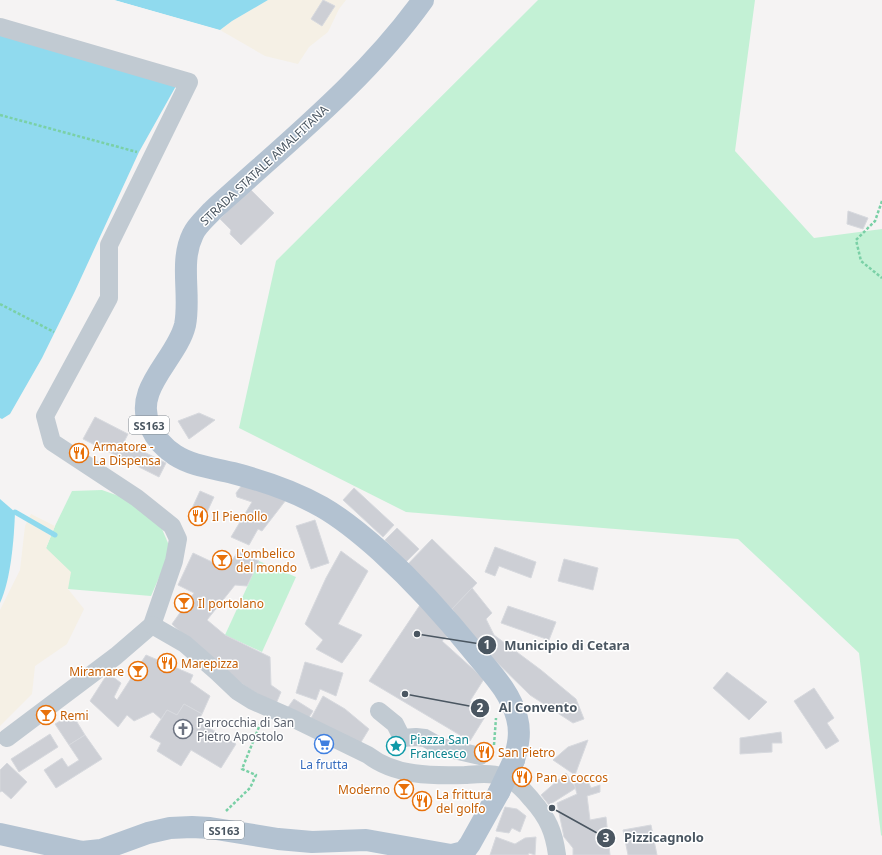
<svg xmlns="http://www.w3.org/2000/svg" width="882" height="855" font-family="'Noto Sans',sans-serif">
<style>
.green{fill:#c3f1d5}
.sand{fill:#f5f0e5}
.water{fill:#90daee}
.pier{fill:#f5f3f3}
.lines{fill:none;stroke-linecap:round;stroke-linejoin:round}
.stream{stroke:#90daee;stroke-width:5}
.building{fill:#cdcfd5;stroke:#d7d9de}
.path{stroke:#7ad0a6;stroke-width:2.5;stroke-dasharray:3 2;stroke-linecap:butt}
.minor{stroke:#c1cad2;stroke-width:18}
.major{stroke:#b3c2d1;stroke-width:22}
.major-bridge{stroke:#b3c2d1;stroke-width:22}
.labels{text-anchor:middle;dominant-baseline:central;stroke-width:3;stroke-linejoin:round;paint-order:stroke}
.shield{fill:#fff;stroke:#808990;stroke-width:1}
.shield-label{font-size:11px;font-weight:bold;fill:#4a5661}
.street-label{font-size:12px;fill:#4a5661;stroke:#fff}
.food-label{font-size:12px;fill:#c56008;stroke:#fff;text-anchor:start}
.worship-label{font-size:12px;fill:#5b616d;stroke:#fff;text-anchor:start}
.culture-label{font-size:12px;fill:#0d838f;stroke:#fff;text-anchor:start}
.shop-label{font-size:12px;fill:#366cbe;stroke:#fff}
.leader{fill:none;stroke:#4a5661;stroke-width:1.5}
.callout-dot{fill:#4a5661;stroke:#fff;stroke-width:1.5}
.mark-label{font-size:12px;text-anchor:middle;font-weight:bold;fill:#fff}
.callout-label{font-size:13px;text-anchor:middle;font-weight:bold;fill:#4a5661;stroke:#fff;stroke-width:3;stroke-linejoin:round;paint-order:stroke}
</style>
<rect width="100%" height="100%" fill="#f5f3f3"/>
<g class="green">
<polygon points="538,0 755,0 735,151 814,238 882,229 882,836 881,835 859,653 738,539 406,512 239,428 276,261"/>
<polygon points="102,490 130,500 159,522 171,550 151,596 68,589 46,548 55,526 72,491"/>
<polygon points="259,561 296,577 262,652 225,635"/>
</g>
<g class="sand">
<polygon points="268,0 346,0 339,9 328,32 309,47 298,64 265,56 220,30 232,21"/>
<polygon points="31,514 55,526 46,548 71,572 68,589 84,609 67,644 35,666 32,694 0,726 0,610 20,570 25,526"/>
</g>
<g class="water">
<polygon points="114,0 268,0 232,21 220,30"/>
<polygon points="0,35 176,86 139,152 75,291 42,358 10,414 2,419 0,418"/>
<path d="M0,499L15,512C14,539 11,579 0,603Z"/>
</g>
<polygon class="pier" points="112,0 114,0 222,31 219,32 130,7 114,2"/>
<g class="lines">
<polyline class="stream" points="15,512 55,535"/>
</g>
<g class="building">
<polygon points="323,0 335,6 322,26 311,19"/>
<polygon points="250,189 274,213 241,245 230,234 231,230 220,219"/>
<polygon points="848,211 868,218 863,229 847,224"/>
<polygon points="199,413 215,420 189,439 178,421"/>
<polygon points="95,417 128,434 117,456 83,439"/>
<polygon points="124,442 166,463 159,477 117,456"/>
<polygon points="242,485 286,500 262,531 258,529 249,545 231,537 252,502 237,497 236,493"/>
<polygon points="354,488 394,525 383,537 343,500"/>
<polygon points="200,491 214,497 202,523 188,517"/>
<polygon points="315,520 329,563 311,569 296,526"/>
<polygon points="397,528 419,549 406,562 385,540"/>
<polygon points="432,539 477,583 452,609 407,565"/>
<polygon points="495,547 536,562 531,578 499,566 495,576 485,572"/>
<polygon points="238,551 259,561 247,586 235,585 207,620 225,635 270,657 271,685 281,692 275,706 220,669 172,624 194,593 178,585 193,553 227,569"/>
<polygon points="341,551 368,571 338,624 362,635 342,663 316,649 323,640 305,624 326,578"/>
<polygon points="564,559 598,568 593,590 558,581"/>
<polygon points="472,588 492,613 486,619 494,635 541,670 576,699 584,719 573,723 530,695 474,640 452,609"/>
<polygon points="420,605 450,634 442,641 484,679 470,701 488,712 470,741 369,681"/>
<polygon points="508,606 556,622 549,640 501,623"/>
<polygon points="146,655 193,675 190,682 210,696 202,714 184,704 177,715 167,710 161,719 153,712 134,721 127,715 118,727 90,701 108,673 121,683 114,697 117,700"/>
<polygon points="305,662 343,673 336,696 320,689 316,700 296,693"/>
<polygon points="727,672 767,702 749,720 713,688"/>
<polygon points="814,688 834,718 827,723 839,741 826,749 794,701"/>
<polygon points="323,696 345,709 369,729 358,747 309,722"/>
<polygon points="294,699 313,711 306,722 286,710"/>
<polygon points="184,704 202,714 198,721 236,744 221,768 191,750 181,766 157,751 161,743 150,737 167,710 177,715"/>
<polygon points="72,714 85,735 69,745 55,724"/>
<polygon points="781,732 782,743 772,743 772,752 740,754 740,738"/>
<polygon points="50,734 58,747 19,772 11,759"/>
<polygon points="85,735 102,759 56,788 44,770 62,758 68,767 79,760 69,745"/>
<polygon points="588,740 575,775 553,760 568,747"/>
<polygon points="7,763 27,782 11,799 2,791 0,792 0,770"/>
<polygon points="566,773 576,788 549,805 541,795"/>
<polygon points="579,776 587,779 591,788 600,785 600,792 587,796 590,820 606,817 610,855 573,855 573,848 564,837 557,803 577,794 574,783"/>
<polygon points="505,807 517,809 526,816 520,832 512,828 509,833 496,831"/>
<polygon points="651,825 657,855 628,855 623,830"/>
<polygon points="496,837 515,844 525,838 536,837 535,855 529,853 528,855 490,855"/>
</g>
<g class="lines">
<g class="path">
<polyline points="0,115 137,152"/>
<polyline points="882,201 875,221 856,240 861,261 882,278"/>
<polyline points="0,304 54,332"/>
<polyline points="494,745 496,718"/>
<polyline points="226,811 250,788 256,775 242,769 261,722"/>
</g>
<g class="minor">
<polyline points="0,27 189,82 109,245 109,298 45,416 52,442 137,498 172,526 178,539 174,561 152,625 116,656 7,738"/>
<path d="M152,625L185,644L217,672L237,691L253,701L292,718L368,755C395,776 432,776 465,775C480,774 496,772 510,780C519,784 526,793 532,800C548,818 554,832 557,855"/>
<polyline points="379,711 395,724 402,738 416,737 425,738 441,747 480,756"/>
</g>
<g class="major">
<path d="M423,0C365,81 285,144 212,211C206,218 197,225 193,234C179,262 191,295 185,325C177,359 132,389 150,426C155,437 164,448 175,455C192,466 213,468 233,473C264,481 294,491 322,507C343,519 362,535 380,551C414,582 445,616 474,652C491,673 510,691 517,718C521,733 518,746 514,760"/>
<polyline points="0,834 82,852 101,850 148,833 170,828 192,827 210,828 278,839 312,842 366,840 451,855"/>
<polyline points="452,855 464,852 470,844 499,792"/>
</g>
<polyline class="major-bridge" points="499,792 514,760"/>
</g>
<defs>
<g id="restaurant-ring" transform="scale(1)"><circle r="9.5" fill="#fff" stroke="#e8710a" stroke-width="1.5"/><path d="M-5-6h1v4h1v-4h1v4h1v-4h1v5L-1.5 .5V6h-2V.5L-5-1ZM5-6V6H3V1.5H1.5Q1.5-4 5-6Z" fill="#e8710a"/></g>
<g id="bar-ring" transform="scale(1)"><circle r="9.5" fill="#fff" stroke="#e8710a" stroke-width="1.5"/><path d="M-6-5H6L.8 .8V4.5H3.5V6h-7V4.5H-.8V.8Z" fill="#e8710a"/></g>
<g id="church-ring" transform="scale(1)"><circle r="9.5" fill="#fff" stroke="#6b7280" stroke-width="1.5"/><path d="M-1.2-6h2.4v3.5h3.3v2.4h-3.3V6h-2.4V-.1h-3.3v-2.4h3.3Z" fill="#6b7280"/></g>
<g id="supermarket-ring" transform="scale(1)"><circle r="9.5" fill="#fff" stroke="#3f7fe0" stroke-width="1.5"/><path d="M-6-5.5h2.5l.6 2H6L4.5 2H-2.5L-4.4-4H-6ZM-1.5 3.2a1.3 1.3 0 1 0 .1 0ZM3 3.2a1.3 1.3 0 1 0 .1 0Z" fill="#3f7fe0"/></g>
<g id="sight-ring" transform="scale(1)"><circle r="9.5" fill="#fff" stroke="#0f9aa8" stroke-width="1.5"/><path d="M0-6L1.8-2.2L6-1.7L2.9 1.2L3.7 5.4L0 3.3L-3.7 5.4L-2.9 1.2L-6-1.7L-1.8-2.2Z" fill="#0f9aa8"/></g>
</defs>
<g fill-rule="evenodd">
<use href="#restaurant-ring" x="79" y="453"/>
<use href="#restaurant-ring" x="198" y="516"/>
<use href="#bar-ring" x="222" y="560"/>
<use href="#bar-ring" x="184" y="603"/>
<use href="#restaurant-ring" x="167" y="663"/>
<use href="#bar-ring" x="138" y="671"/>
<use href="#bar-ring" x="46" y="715"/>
<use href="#church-ring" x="183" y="729"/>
<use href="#supermarket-ring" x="324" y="744"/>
<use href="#sight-ring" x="396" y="746"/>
<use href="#restaurant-ring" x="484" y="752"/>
<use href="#restaurant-ring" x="522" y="777"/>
<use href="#bar-ring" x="404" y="789"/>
<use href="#restaurant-ring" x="422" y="801"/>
</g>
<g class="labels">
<g class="shield">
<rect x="129" y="416" width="40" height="18" rx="3"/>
<rect x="204" y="821" width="40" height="18" rx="3"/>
</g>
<g class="shield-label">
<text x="149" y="425">SS163</text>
<text x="224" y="830">SS163</text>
</g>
<g class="street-label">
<text transform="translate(264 165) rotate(-43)">STRADA STATALE AMALFITANA</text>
</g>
<g class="food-label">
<text x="93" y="446">Armatore -<tspan x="93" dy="14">La Dispensa</tspan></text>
<text x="212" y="516">Il Pienollo</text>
<text x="236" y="553">L'ombelico<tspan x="236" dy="14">del mondo</tspan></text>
<text x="198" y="603">Il portolano</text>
<text x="181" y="663">Marepizza</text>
<text x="124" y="671" text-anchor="end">Miramare</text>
<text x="60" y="715">Remi</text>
<text x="498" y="752">San Pietro</text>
<text x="536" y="777">Pan e coccos</text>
<text x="390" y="789" text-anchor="end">Moderno</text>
<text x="436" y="794">La frittura<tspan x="436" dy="14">del golfo</tspan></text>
</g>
<g class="worship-label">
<text x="197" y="722">Parrocchia di San<tspan x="197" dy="14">Pietro Apostolo</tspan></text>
</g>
<g class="culture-label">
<text x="410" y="739">Piazza San<tspan x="410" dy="14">Francesco</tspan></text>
</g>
<g class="shop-label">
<text x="324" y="764">La frutta</text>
</g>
</g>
<path class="leader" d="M417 634L487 645M405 694L480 708M552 808L606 838"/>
<g class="callout-dot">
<circle cx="417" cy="634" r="4"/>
<circle cx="405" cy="694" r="4"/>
<circle cx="552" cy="808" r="4"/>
<circle cx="487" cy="645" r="10"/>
<circle cx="480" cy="708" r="10"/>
<circle cx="606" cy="838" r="10"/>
</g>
<g class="mark-label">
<text x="487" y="649">1</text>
<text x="480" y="712">2</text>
<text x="606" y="842">3</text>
</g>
<g class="callout-label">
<text x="567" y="650">Municipio di Cetara</text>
<text x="538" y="712">Al Convento</text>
<text x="664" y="842">Pizzicagnolo</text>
</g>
</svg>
